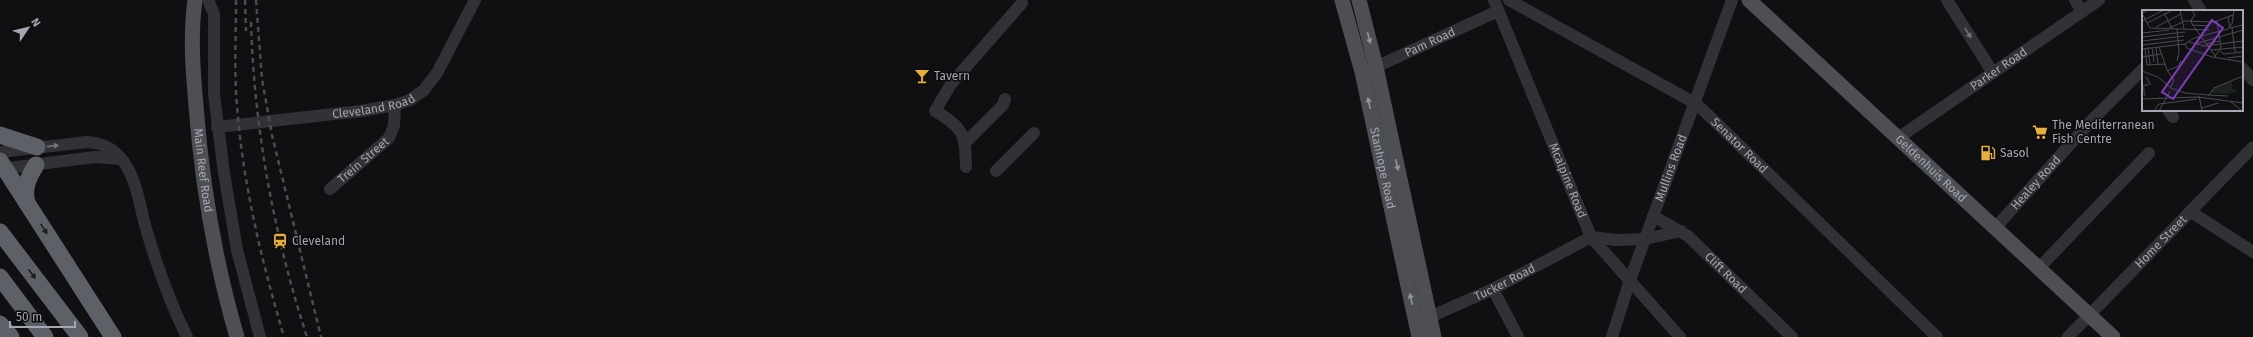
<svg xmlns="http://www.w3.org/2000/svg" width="2253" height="337" font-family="'Fira Sans',sans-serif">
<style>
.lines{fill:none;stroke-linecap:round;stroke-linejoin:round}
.minor{stroke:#323236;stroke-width:12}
.major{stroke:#4e4f55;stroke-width:15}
.highway{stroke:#5e6067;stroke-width:17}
.rail{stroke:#4b4c51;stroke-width:2.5;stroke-dasharray:5 4;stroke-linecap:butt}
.oneway{fill:#70727a}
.oneway2{fill:#92959f}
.oneway3{fill:#1c1d1f}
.labels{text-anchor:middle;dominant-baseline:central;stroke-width:3;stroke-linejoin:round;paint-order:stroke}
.street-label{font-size:12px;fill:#a3a7b2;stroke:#0c0c0d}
.poi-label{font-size:12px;fill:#a3a7b2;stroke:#0c0c0d;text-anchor:start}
.inset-river{fill:none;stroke:#2b3239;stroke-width:2}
.inset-road{fill:none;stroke:#4b4c52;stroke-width:1}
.view{fill:#813ebd;fill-opacity:0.15;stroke:#813ebd;stroke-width:2}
.inset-edge{fill:none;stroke:#a3a7b2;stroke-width:2}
</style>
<rect width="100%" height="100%" fill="#101012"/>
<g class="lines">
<g class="minor">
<polyline points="208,0 214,14 214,94 224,173 237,250 260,337"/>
<path id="s1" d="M1494,0L1591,237L1680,337"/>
<path id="s2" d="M1509,0L1693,102L1702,109L1937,337"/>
<polyline points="1947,0 1993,73"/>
<polyline points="2075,0 2082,12"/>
<polyline points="2194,0 2201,11"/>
<polyline points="2242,68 2253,80"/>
<path id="s3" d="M1369,70L1498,11"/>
<polyline points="2168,110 2173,117"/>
<path id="s4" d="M217,127L361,111L395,105L410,100L424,90L437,73L475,0"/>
<path id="s5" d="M1898,138L2099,0"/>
<polyline points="965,143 1003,105 1005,99"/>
<path d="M0,152L87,142C105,143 118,151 127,167C137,184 140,206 145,225C156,263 169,301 187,337"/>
<path d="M966,167C965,134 964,128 935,111L951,84L1022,3"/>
<polyline points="0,169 95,157 121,159"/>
<polyline points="996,171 1034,133"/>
<path id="s6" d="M330,189L389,138L394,125L395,105"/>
<polyline points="2191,212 2253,252"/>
<path id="s7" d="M1653,216L1688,236L1792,337"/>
<path id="s8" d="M1995,228L2092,120L2143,69"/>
<polyline points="2038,269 2149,153"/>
<polyline points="1493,289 1518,337"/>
<path id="s9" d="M1423,320L1493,289L1591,237L1616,240L1645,239L1681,231"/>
<path id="s10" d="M1612,337L1630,280L1732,0"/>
<path id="s11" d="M2068,337L2253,147"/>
</g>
<g class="major">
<path id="s12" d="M195,0C190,36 193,71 196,106C202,184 215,262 237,337"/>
<path id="s13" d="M1342,0L1362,72L1419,337"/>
<polyline points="1359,0 1376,67 1434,337"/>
<path id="s14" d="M1749,0L2113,337"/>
</g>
<g class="highway">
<polyline points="0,135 37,147"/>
<polyline points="0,161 113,337"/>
<path d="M27,203C23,188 28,178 36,165"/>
<polyline points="0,232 80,337"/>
<polyline points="0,277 45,337"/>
<polyline points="0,324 11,337"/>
</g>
<g class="rail">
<path d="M236,0C236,35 234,71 237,106C243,185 262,262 284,337"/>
<polyline points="245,0 246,31"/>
<polyline points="256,0 262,79 272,135 321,337"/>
<path d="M251,22C254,128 274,236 307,337"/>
</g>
</g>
<defs><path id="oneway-solid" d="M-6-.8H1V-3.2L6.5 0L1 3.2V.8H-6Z"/></defs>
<g class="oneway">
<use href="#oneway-solid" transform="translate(1968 33) rotate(58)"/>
<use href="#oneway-solid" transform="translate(53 146) rotate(-6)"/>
</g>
<g class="oneway2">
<use href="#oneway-solid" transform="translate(1369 38) rotate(76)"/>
<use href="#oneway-solid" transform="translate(1369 103) rotate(-102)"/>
<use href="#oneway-solid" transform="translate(1397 165) rotate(78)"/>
<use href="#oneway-solid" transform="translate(1411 299) rotate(-102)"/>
</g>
<g class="oneway3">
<use href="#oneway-solid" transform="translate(44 229) rotate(57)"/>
<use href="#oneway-solid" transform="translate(32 274) rotate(53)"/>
</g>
<defs>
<g id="bar-bare" transform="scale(1.2)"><path d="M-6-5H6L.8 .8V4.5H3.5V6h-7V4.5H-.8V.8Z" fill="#e6af35" stroke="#0c0c0d" stroke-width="2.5" paint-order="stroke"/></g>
<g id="supermarket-bare" transform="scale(1.2)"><path d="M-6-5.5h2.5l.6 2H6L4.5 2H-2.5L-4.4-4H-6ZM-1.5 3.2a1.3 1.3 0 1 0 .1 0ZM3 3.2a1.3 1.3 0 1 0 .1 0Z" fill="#e6af35" stroke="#0c0c0d" stroke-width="2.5" paint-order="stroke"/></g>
<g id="fuel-bare" transform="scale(1.2)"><path d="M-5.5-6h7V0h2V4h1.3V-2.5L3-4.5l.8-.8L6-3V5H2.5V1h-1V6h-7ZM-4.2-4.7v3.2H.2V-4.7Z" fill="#e6af35" stroke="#0c0c0d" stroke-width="2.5" paint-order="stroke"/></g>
<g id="station-bare" transform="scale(1.2)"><path d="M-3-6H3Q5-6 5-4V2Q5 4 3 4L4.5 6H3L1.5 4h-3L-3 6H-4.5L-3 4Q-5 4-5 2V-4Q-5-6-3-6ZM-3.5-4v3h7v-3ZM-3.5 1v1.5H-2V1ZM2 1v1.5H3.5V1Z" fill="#e6af35" stroke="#0c0c0d" stroke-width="2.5" paint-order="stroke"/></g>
</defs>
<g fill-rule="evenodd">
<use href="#bar-bare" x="922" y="76"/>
<use href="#supermarket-bare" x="2040" y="132"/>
<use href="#fuel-bare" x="1988" y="153"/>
<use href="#station-bare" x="280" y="241"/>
</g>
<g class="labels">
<g class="street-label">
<text stroke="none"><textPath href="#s3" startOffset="67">Pam Road</textPath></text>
<text stroke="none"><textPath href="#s5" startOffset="122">Parker Road</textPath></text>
<text stroke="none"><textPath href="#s4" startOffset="158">Cleveland Road</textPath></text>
<text stroke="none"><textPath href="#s2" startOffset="274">Senator Road</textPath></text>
<text stroke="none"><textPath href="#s6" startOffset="44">Trein Street</textPath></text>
<text stroke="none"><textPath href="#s13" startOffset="173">Stanhope Road</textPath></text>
<text stroke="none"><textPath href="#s10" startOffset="179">Mullins Road</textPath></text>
<text stroke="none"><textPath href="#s14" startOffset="248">Geldenhuis Road</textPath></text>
<text stroke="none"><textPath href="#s12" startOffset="171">Main Reef Road</textPath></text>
<text stroke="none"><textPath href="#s1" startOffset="195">Mcalpine Road</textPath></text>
<text stroke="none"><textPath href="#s8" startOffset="61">Healey Road</textPath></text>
<text stroke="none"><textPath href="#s11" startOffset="133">Home Street</textPath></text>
<text stroke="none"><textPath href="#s7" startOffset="93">Clift Road</textPath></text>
<text stroke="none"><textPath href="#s9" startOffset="90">Tucker Road</textPath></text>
</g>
<g class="poi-label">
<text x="934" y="76">Tavern</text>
<text x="2052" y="125">The Mediterranean<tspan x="2052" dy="14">Fish Centre</tspan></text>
<text x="2000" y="153">Sasol</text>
<text x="292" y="241">Cleveland</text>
</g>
</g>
<g transform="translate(2142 10)">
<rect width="101" height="101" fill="#101012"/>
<path d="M90,71V79L95,80L93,82L86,84L69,83L71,79Z" fill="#1d241e"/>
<path class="inset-river" d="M3,86L1,76L8,74L4,67"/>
<path class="inset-road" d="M38,0L42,19M50,0L53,5L49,10L50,14L74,47M22,3L30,18M86,7L88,18L101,15M0,11L22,0M5,13L31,0M6,15L8,18L67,20M6,15L0,3L6,0M51,15L67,16M14,17L39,4M27,18L43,11L72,12L91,5M90,18L93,42M35,19L37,42L35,51M0,23L27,20M0,27L43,22M0,31L42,26M47,32L63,36L101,31M43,34L52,28L86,19L90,14L92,0M43,34L45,38L70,47L101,52M53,34L101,20M64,34L78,31M0,35L42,30M6,37L8,55M17,37L25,60L32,70L29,77M10,38L12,52M14,38L16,54M0,39L43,34M3,39L5,55L23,54M69,40L101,37M78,41L82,44L101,42M73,46L79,38L75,11M0,47L19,44M86,48L101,46M0,61L16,67L29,78L43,83L67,85L73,77M25,61L36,56L39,51M72,78L101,66M66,85L86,86M57,86L60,101M0,89L56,87L101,93M89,92L100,101M60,98L76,93M12,101L17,94L55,89M17,101L28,81"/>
<path class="view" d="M70,10L81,18L31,89L20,82Z"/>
<rect width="101" height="101" class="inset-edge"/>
</g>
<g transform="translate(28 28) rotate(55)" stroke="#0c0c0d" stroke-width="3" paint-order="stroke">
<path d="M0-3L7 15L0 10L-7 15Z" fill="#a3a7b2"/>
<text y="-6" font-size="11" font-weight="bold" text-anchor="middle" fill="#a3a7b2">N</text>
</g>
<path d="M10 321v6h65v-6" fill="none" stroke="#a3a7b2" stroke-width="2"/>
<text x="16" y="321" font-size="12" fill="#a3a7b2" stroke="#0c0c0d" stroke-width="3" paint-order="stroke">50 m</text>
</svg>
